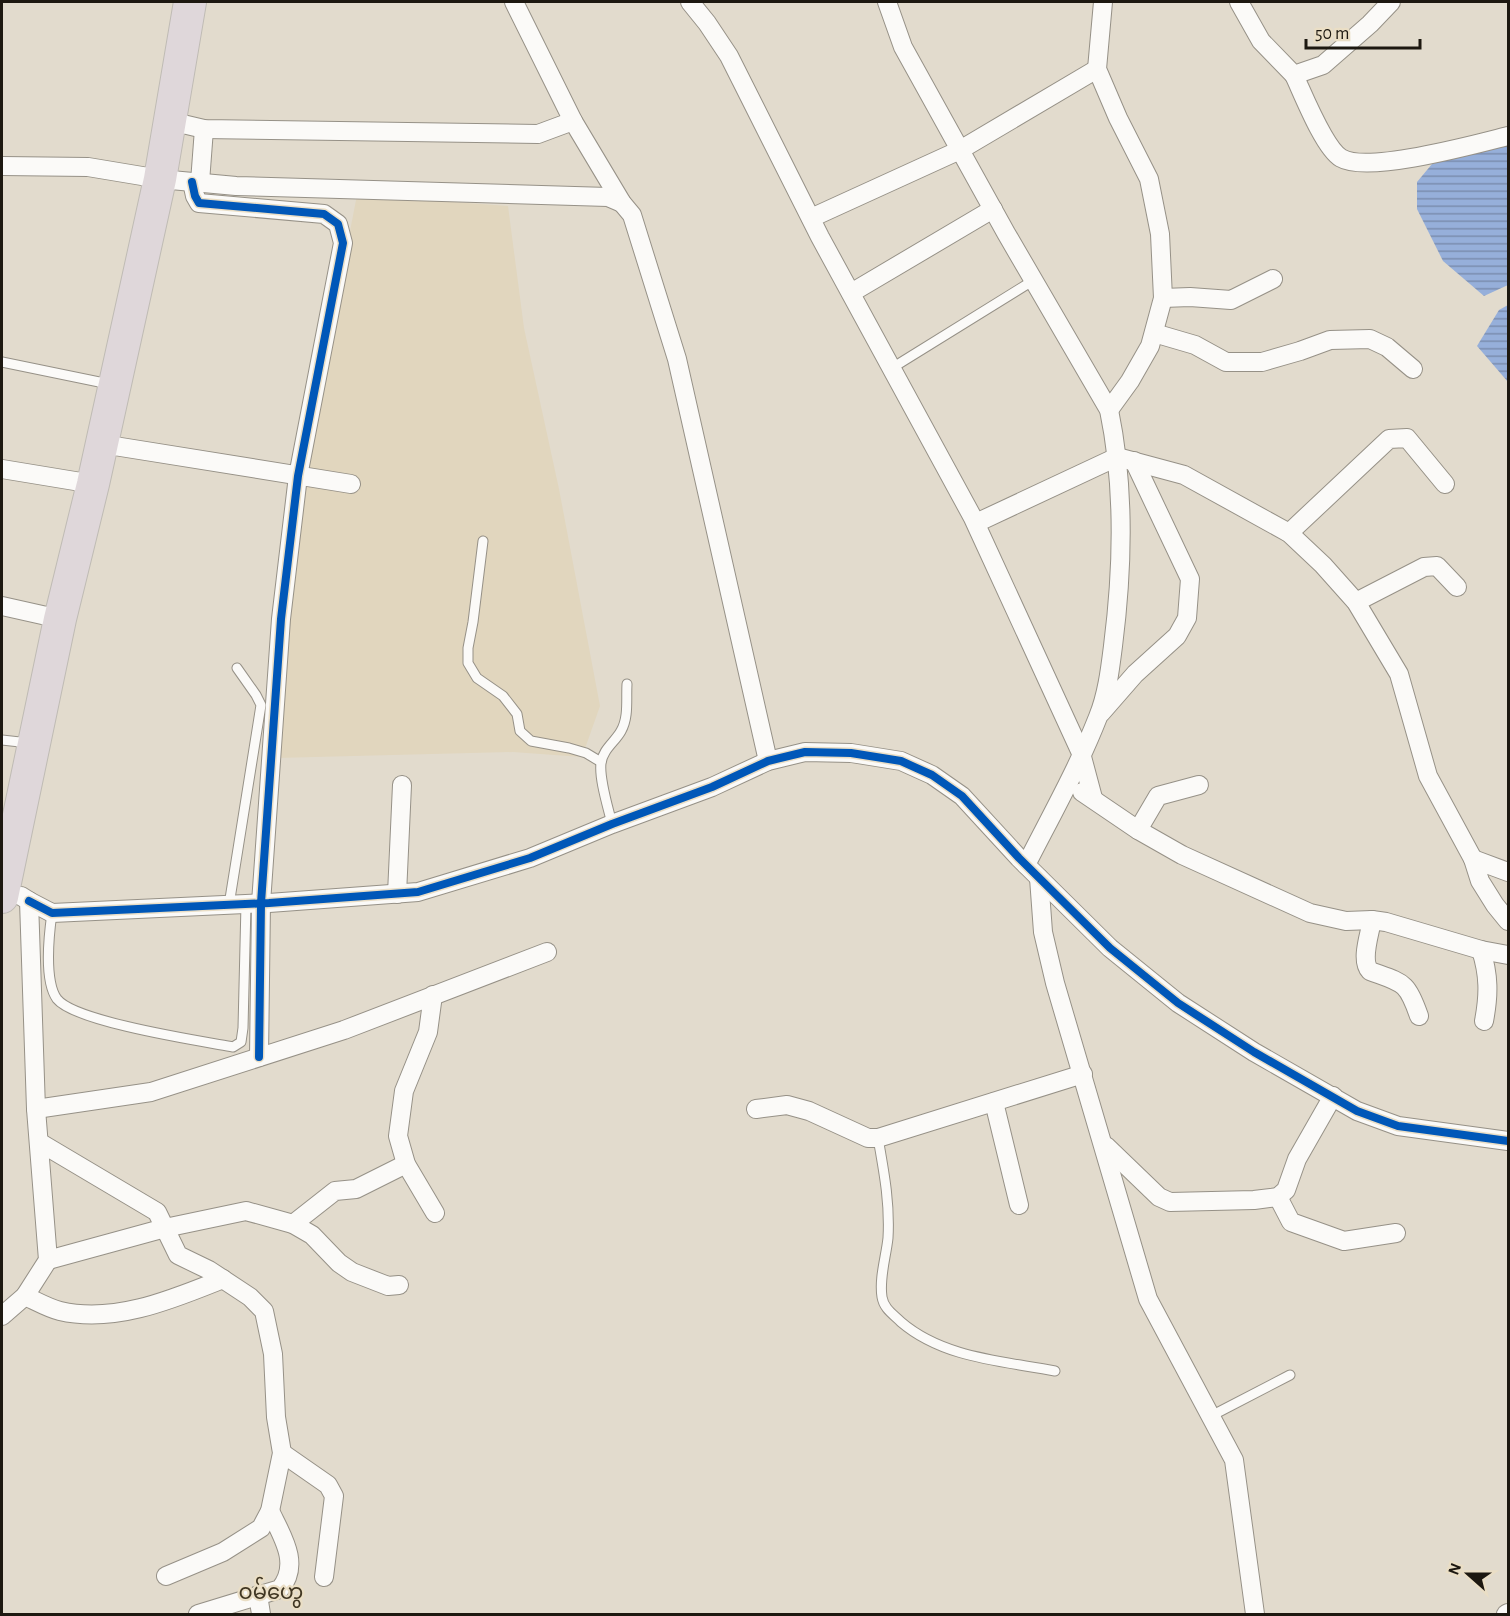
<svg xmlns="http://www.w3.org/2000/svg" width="1510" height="1616" font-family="'Alegreya Sans','Noto Sans Myanmar',sans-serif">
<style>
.built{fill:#e1d6be}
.water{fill:url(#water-rules)}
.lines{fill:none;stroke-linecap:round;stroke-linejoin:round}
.lane-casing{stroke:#969187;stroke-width:11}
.street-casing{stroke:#969187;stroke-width:20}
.highway-casing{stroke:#bfbbb4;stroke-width:34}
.lane{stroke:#fbfaf8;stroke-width:9}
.street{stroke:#fbfaf8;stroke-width:18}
.highway{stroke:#dfd7da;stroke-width:32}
.cycleway-casing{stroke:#eadec5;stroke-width:11}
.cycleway{stroke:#0057b8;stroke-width:8}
.labels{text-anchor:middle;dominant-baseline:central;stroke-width:4.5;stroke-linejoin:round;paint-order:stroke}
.quarter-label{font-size:21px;fill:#413723;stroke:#eadec5}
</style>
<defs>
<pattern id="water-rules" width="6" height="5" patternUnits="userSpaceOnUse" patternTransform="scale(1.5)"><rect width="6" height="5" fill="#96afda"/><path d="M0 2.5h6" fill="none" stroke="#7a8daf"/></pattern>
</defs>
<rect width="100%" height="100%" fill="#e2dbcd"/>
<polygon class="built" points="357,195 508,206 524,328 559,489 600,706 582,757 513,752 276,758 308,448"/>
<g class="water">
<polygon points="1508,142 1508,285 1484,296 1443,261 1417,209 1417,182 1432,164"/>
<polygon points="1508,305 1508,382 1477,346 1499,310"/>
</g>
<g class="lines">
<g class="lane-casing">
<g id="lane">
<polyline points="2,362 109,384"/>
<polyline points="892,368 1034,280"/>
<polyline points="483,541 473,622 468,648 468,663 477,678 503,696 517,714 520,731 531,741 569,748 586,753 601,762"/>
<polyline points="2,740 29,743"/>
<path d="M612,824C608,807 599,779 601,763C603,749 615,742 621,731C629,717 626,699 627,684"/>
<polyline points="229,905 261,705 256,695 237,668"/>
<path d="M52,913C49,934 44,981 57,999C75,1022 200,1041 233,1047L241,1042L243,1028L246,904"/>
<path d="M878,1138C884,1172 890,1203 888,1238C886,1257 879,1278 882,1297C884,1309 893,1314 901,1322C943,1358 1002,1361 1055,1371"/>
<polyline points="1211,1416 1290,1375"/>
</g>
</g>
<g class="street-casing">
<g id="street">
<polyline points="514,2 573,121 622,203 632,215 677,359 768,761"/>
<polyline points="690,2 707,23 729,56 820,237 973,518 1081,753 1093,798"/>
<path d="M887,2L903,47L1006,233L1109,410C1125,487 1123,568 1113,646C1110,670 1107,695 1098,717C1078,768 1051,816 1026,865"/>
<polyline points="1103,2 1097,69 1118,118 1149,179 1160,234 1163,298 1150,346 1130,381 1109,410"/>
<polyline points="1239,2 1261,41 1294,75 1323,65 1370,24 1391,2"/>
<path d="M1294,75C1303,94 1324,148 1341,158C1368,174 1476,144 1508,136"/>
<polyline points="170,121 204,129 538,134 573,121"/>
<polyline points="2,166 88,167 160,179 236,186 608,197 622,203"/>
<polyline points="192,182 195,196 199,203 324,214 338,224 343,243 298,476 281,619 261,903 259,1057"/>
<polyline points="200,182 204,129"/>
<polyline points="811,218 960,150 1097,69"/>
<polyline points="851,293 993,209"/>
<polyline points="1163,298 1190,297 1231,300 1273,279"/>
<polyline points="1154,333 1195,345 1226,362 1262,362 1300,351 1330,340 1370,339 1387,347 1413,369"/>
<polyline points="102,444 351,484"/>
<polyline points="2,469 93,484"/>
<polyline points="976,523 1117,457 1184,475 1289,533 1323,565 1356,602 1399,674 1428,776 1473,859 1480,881 1495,905 1508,921"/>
<polyline points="1289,533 1389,439 1407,438 1445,484"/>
<polyline points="1356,602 1424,567 1437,566 1457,587"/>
<polyline points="2,606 60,619"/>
<polyline points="1101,713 1135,674 1177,636 1187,618 1190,579 1134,461"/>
<polyline points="1082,792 1138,830 1182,855 1310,913 1346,921 1372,920 1386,922 1481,950 1508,955"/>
<polyline points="1138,830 1158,796 1199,785"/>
<polyline points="1473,859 1508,872"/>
<polyline points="1039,878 1043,932 1055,983 1148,1299 1234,1460 1255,1614"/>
<polyline points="397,894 402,785"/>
<polyline points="29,901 52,913 269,903 418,892 530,858 612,824 712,787 768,761 805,752 851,753 901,761 932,775 962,796 1019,858 1110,948 1178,1003 1254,1052 1357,1111 1398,1126 1508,1141"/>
<path d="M1372,920C1370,934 1360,960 1370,971C1403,983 1407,981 1419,1016"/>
<path d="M1481,950C1489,975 1489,995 1484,1021"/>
<polyline points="433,995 428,1032 404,1091 398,1136 406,1164 435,1213"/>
<polyline points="994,1102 1019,1205"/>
<polyline points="36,1109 151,1092 344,1030 547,952"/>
<polyline points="756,1109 787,1105 809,1111 868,1138 878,1138 1083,1074"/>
<polyline points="39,1142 157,1212 178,1255 209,1270 250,1297 264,1311 273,1354 276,1417 282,1453 270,1511 261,1528 223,1552 166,1576"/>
<polyline points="1106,1146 1159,1197 1170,1202 1254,1200 1278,1197 1286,1190 1297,1159 1333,1096"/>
<polyline points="1278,1197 1291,1222 1344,1241 1396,1233"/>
<polyline points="293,1224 335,1191 356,1189 406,1164"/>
<polyline points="48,1260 165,1228 246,1211 293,1224 312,1235 339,1263 352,1272 388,1286 399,1285"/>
<path d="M25,1296C36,1301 48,1308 60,1311C115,1324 173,1299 223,1279"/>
<polyline points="2,1316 25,1296 48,1260 36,1109 29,901 21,896"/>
<polyline points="282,1453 328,1485 334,1496 324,1577"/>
<polyline points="258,1595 261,1614"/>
<path d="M198,1614L280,1589C301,1564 282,1536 270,1511"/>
<polyline points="1506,1614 1508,1613"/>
</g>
</g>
<g class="highway-casing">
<polyline id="highway" points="2,897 60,619 93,484 160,179 190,2"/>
</g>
<use href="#lane" class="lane"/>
<use href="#street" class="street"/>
<use href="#highway" class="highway"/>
<g class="cycleway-casing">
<g id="cycleway">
<polyline points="192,182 195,196 199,203 324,214 338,224 343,243 298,476 281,619 261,903 259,1057"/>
<polyline points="29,901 52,913 269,903 418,892 530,858 612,824 712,787 768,761 805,752 851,753 901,761 932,775 962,796 1019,858 1110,948 1178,1003 1254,1052 1357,1111 1398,1126 1508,1141"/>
</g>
</g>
<use href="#cycleway" class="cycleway"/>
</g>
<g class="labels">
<g class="quarter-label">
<text x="271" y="1592">ဝမ်ဟွေ</text>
</g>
</g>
<rect width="1510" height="1616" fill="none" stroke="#1d1810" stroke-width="6"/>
<g transform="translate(1468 1574) rotate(291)" stroke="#eadec5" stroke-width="4.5" paint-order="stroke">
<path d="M0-4.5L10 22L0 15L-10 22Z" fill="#1d1810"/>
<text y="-9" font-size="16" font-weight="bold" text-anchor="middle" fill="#1d1810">N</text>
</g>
<path d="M1306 39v9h114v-9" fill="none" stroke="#1d1810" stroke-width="3"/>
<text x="1315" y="39" font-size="18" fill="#1d1810" stroke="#eadec5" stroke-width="4.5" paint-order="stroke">50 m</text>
</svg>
